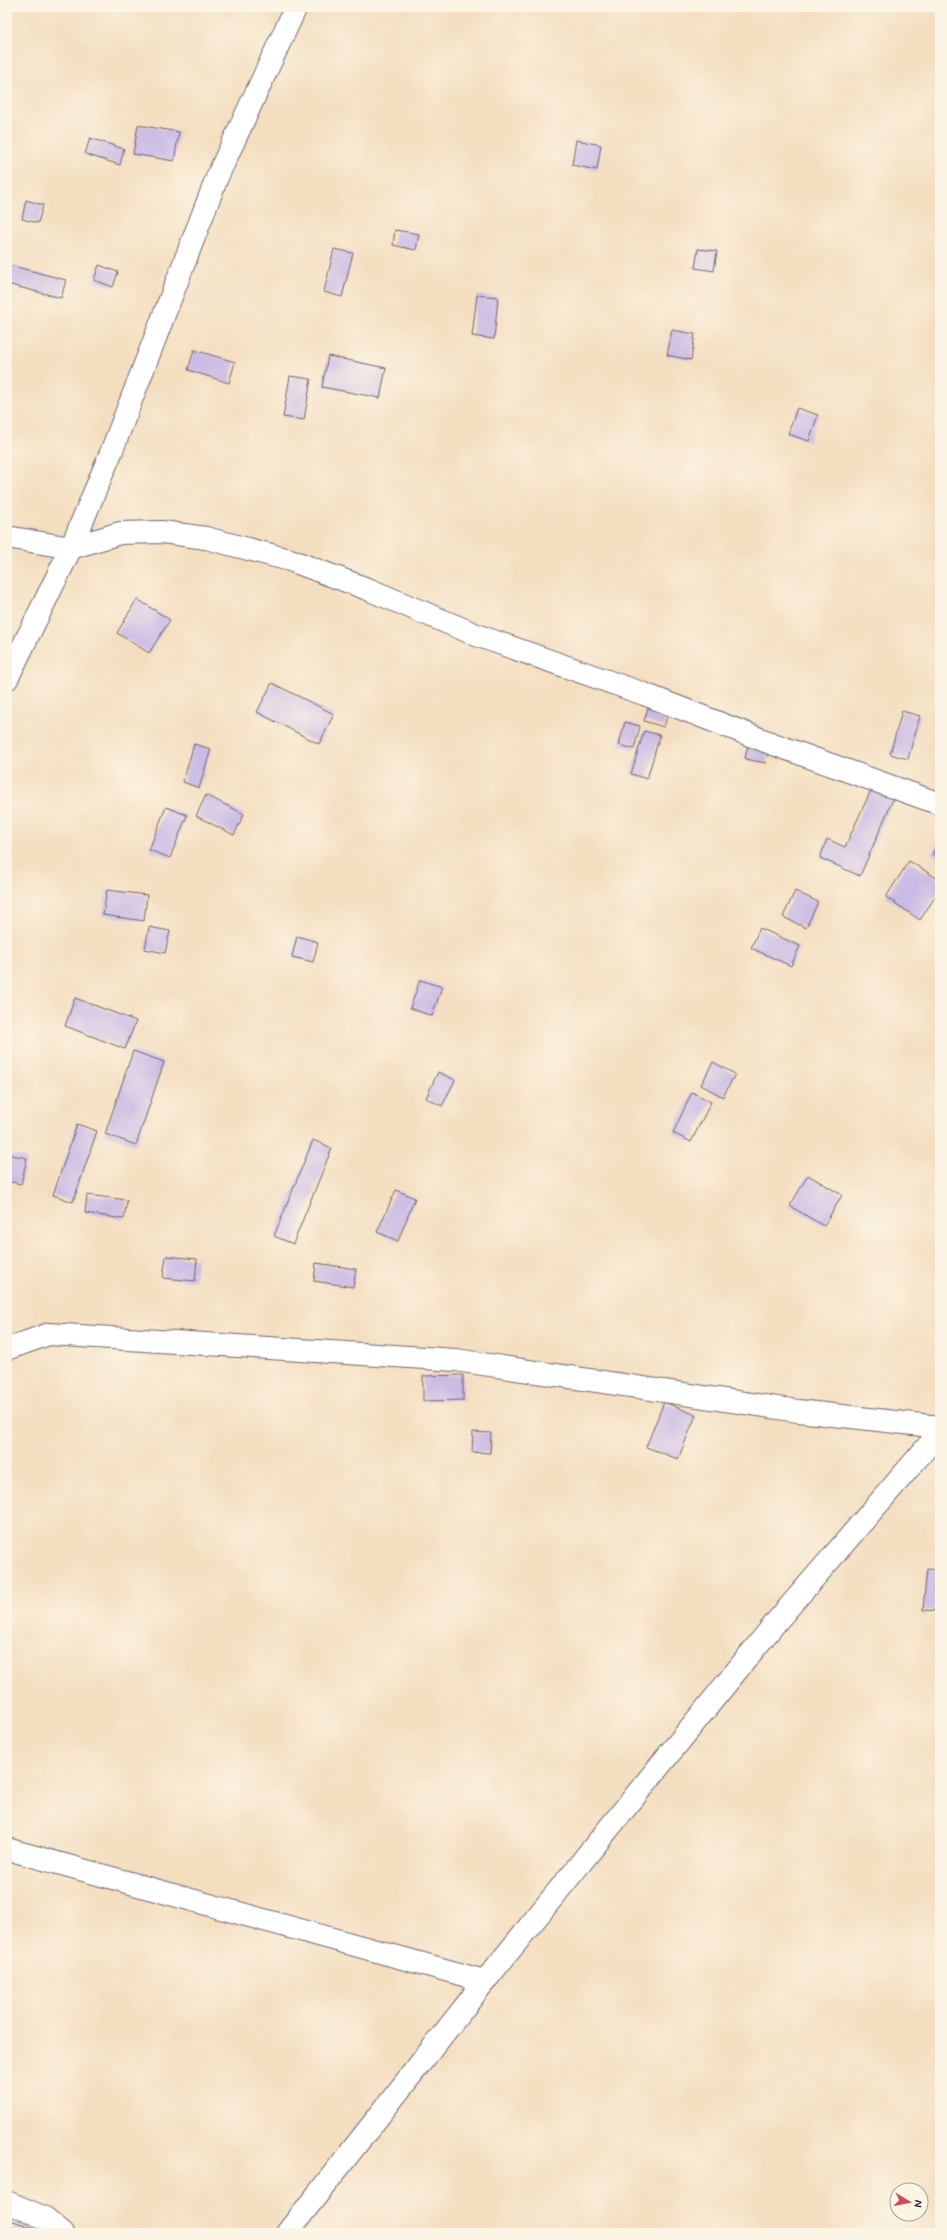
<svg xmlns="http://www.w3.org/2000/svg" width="947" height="2240" font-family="Mynerve,sans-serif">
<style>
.building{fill:#cabbe5}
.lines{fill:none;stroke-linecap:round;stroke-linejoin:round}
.minor-casing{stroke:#6c646a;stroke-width:24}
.minor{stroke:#fff;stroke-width:22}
</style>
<rect width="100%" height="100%" fill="#fcf5e5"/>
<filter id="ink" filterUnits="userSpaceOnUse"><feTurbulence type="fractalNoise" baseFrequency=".025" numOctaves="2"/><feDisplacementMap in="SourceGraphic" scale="8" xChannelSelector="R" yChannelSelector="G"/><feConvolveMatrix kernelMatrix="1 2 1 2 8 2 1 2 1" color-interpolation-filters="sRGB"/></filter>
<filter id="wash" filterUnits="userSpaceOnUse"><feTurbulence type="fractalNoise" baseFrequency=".012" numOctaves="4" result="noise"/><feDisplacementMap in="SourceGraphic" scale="16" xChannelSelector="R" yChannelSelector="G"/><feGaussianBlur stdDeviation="0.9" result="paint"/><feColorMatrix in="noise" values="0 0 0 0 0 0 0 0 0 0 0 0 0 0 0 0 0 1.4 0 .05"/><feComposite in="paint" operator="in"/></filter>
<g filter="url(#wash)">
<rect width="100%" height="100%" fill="#f4dec0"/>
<g id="blocks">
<g class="building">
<polygon points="138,125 179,132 174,161 133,154"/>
<polygon points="90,138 124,149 120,165 85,154"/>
<polygon points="576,140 601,145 597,170 572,165"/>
<polygon points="26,200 43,205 38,223 22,219"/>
<polygon points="395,230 419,234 416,250 393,245"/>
<polygon points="334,249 353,253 342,297 324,292"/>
<polygon points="698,249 717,251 714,271 695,268"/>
<polygon points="9,265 66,280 61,298 7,284"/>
<polygon points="99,265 118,272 113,287 94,280"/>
<polygon points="477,295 498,297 494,339 472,336"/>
<polygon points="672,330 695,334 691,360 667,355"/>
<polygon points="194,350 235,362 229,383 188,370"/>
<polygon points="328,356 386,368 380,398 322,387"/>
<polygon points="290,376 311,379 304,420 283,417"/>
<polygon points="797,408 818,415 809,441 788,434"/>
<polygon points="137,599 170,620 149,653 117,633"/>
<polygon points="272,683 334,714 319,744 257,712"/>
<polygon points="650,701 670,707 664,727 644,721"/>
<polygon points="902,711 920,716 908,759 890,754"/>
<polygon points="625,722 640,726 634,749 619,745"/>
<polygon points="644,731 660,735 647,779 631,774"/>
<polygon points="194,744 211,749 199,788 183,782"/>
<polygon points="748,744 768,748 766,763 745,759"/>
<polygon points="872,788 894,797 860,876 820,858 827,839 845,847"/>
<polygon points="206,795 244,814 234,835 196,816"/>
<polygon points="166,807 187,815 170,858 149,850"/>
<polygon points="940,840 940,858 932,854"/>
<polygon points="909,861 940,880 940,889 920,920 886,897"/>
<polygon points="107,890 147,895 144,921 103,915"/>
<polygon points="795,891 818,902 806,928 783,917"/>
<polygon points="149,927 170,931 165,953 145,949"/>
<polygon points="760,928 800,946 791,966 751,948"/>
<polygon points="297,936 318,942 313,962 292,957"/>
<polygon points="420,980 442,987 432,1016 410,1008"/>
<polygon points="75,998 136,1021 125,1049 65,1026"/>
<polygon points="133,1051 164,1062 136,1145 105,1134"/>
<polygon points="713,1062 735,1074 723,1097 701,1085"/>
<polygon points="438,1072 455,1080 442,1106 426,1098"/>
<polygon points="692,1092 711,1102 691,1142 673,1133"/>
<polygon points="77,1124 97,1131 73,1202 53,1195"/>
<polygon points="313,1140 332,1148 293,1244 274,1236"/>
<polygon points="7,1154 27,1158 21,1184 7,1181"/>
<polygon points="808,1175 842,1195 824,1226 790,1206"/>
<polygon points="396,1190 415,1198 398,1241 377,1232"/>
<polygon points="87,1195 127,1200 124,1219 85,1213"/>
<polygon points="166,1256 197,1259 195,1281 163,1278"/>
<polygon points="316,1263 356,1269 353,1287 314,1281"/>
<polygon points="463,1375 463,1400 423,1401 423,1376"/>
<polygon points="664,1402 696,1415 678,1459 646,1447"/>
<polygon points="473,1432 491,1433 490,1453 472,1452"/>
<polygon points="927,1569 940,1570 940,1611 923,1610"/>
<polygon points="7,2219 49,2233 7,2233"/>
</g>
</g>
</g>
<g filter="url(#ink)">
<use href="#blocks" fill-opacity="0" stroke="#6c646a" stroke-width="1"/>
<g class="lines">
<g class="minor-casing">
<g id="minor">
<polyline points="7,537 71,548 120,533 162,532 206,538 290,560 370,590 479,636 644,694 773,744 940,804"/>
<polyline points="7,679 71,548 110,455 218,175 296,7"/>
<polyline points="7,1349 49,1334 456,1360 798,1411 940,1427"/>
<polyline points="7,1849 485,1981"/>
<polyline points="7,2202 45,2218 63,2233"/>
<polyline points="287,2233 485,1981 777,1621 940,1432"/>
</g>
</g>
<use href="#minor" class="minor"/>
</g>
</g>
<rect width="947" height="2240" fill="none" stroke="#fcf5e5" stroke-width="24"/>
<g transform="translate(909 2202) rotate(100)"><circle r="19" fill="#fcf5e5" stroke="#a5a1a1"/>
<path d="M0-3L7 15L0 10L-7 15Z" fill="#d1495b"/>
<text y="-6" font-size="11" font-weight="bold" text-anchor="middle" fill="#22223b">N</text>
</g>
</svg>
